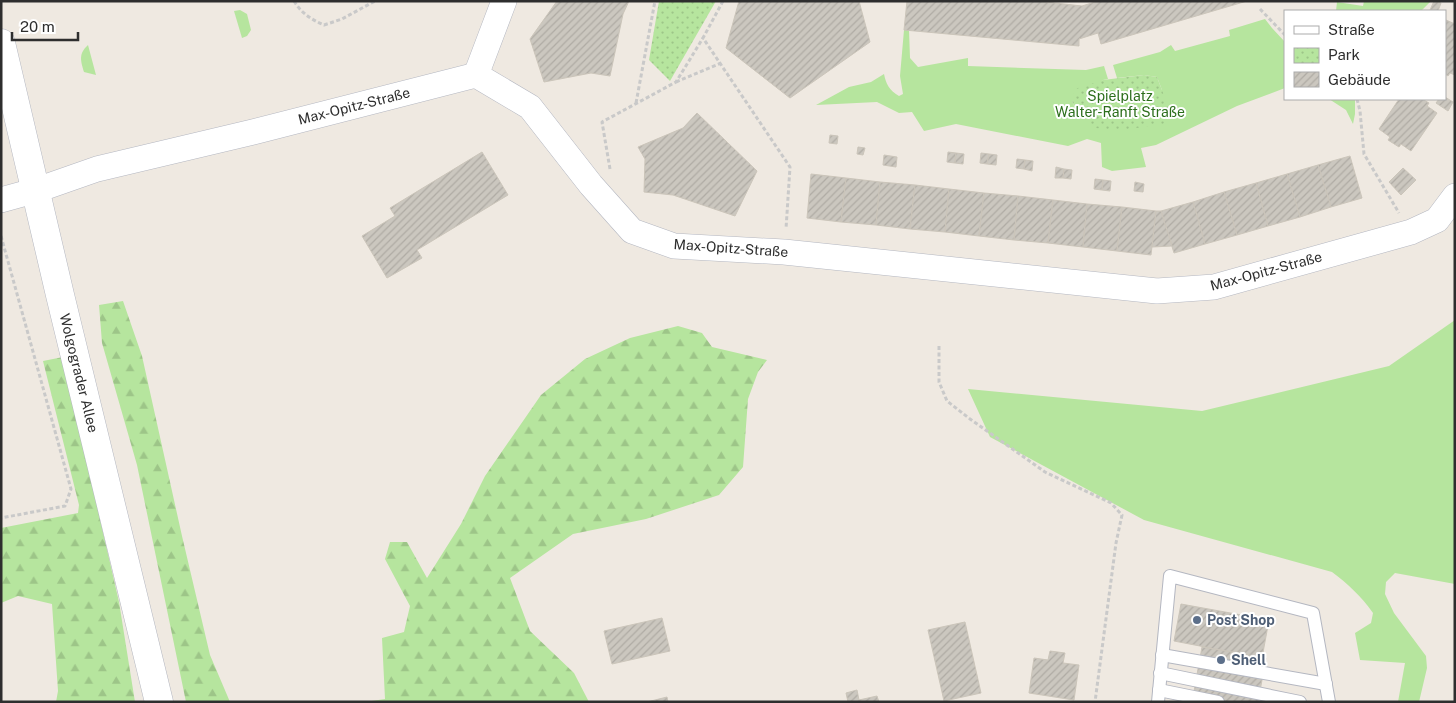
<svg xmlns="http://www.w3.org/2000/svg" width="1456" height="703" font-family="'Public Sans',sans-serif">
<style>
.grass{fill:#b6e59e}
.forest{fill:url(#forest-firs)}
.park{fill:url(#park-dots)}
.building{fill:url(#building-hatch);stroke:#cbc5ba}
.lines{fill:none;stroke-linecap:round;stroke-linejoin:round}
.lane-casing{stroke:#b4b7c1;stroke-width:14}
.street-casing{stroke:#b4b7c1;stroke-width:26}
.secondary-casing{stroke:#b4b7c1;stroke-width:29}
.path{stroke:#c9c9c9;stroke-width:3;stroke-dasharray:4 2.5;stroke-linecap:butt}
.lane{stroke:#fff;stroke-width:12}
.street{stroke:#fff;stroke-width:25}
.secondary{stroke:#fff;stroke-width:28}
.service-dot{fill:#5c6f8a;stroke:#fff;stroke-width:2}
.labels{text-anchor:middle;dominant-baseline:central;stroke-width:4;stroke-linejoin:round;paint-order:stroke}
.park-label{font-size:14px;fill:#2c6e1b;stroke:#fff}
.street-label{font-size:14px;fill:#2e2e2e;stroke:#fff}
.service-label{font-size:14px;font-weight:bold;fill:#4e5e75;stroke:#fff;text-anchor:start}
</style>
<defs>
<pattern id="forest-firs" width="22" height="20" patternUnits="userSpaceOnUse" patternTransform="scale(1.25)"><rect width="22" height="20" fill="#b6e59e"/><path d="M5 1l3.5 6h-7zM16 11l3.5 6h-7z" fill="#9dc588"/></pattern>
<pattern id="park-dots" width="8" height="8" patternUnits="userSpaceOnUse" patternTransform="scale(1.25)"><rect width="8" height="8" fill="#b6e59e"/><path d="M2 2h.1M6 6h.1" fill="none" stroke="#9dc588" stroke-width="1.8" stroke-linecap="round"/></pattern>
<pattern id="building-hatch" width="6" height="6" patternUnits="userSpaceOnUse" patternTransform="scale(1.25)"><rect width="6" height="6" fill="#cbc7bf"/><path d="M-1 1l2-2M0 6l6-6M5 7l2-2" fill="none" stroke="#afaba4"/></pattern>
</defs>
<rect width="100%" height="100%" fill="#efe9e1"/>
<g class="grass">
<polygon points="1364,1 1431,1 1421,11 1336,11 1337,2 1363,6"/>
<polygon points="240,10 247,14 251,30 247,36 242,38 234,11"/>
<path d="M1265,19L1272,28L1285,42V88L1237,106L1156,145L1141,148L1146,167L1112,171L1102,167L1101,143L1087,139L1068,146L956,124L924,131L912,112L899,113L877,102L816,105L849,87L871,82L884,74C886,84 889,90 899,96L903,94L900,76L904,30H909L910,58L918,67L968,58V66L1086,70L1104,66L1108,79L1103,80L1072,101L1079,118L1162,90L1157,77L1144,75L1117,78L1113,65L1160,52L1171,45L1175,51L1230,36L1229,30Z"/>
<path d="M88,45L96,75L84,72C81,61 78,54 88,45Z"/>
<polygon points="1329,99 1353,99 1355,100 1355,114 1353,124 1346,110"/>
<path d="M1455,320V584L1395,573L1386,582L1385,594L1394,613L1426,656L1427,668L1419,702H1398L1405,663L1360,660L1355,633L1371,623L1373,613C1361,596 1348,584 1332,572L1144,520L990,437L968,389L1202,411L1389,366Z"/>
</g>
<g class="forest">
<polygon points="123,301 142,356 182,536 210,655 230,702 186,702 185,697 137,465 102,343 99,305"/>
<polygon points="678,326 702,333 712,347 767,360 758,372 748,399 743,467 719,495 646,519 573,534 510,578 530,631 574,673 589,702 365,702 385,699 382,638 404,632 410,606 385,559 390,542 407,542 427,578 461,524 485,476 541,395 585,359 630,338"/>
<polygon points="63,357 119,602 135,702 56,702 58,691 52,604 18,596 1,603 1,528 78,513 79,505 43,361"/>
</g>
<g class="park">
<polygon points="659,1 716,1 670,81 649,60"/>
<polygon points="1144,75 1157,77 1171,114 1168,123 1118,131 1096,128 1079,118 1072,101 1075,89 1103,80"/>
</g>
<g class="building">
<polygon points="557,1 629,1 623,14 610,76 591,73 544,82 530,39"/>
<polygon points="739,1 859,1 870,42 790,98 726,48"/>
<polygon points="907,1 1037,1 1082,6 1098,1 1247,1 1101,44 1098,33 1079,39 1079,46 904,30"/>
<polygon points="1434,1 1441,3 1438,11 1430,10"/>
<polygon points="1446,20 1455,24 1455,75 1450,73 1448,76 1445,74 1445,23"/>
<polygon points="1445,97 1453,102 1448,111 1436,103 1439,99 1445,99"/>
<polygon points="1399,99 1422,99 1429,103 1427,106 1437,113 1411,151 1401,144 1399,147 1388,140 1390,137 1379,129"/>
<polygon points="697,113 757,171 735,216 673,195 644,192 645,159 638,147 683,128"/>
<polygon points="830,135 838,136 837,144 829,143"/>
<polygon points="858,147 865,148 863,155 857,154"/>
<polygon points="482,152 508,195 417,250 422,258 387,278 362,236 395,216 390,208"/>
<polygon points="948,152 956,153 955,163 947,162"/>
<polygon points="956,153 964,154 963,164 955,163"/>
<polygon points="981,153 989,154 987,164 980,163"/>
<polygon points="989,154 997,155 996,165 987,164"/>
<polygon points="884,155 897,157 896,167 883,165"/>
<polygon points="1350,156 1362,198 1331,207 1318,165"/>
<polygon points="1017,159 1025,160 1024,169 1016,168"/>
<polygon points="1025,160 1033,161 1032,171 1024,169"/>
<polygon points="1318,165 1331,207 1300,217 1287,174"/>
<polygon points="1056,167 1064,169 1063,178 1055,178"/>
<polygon points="1403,168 1416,180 1401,195 1389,182"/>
<polygon points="1064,169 1072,170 1071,179 1063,178"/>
<polygon points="811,174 846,178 841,222 807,218"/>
<polygon points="1287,174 1300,217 1268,226 1256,183"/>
<polygon points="846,178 880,182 876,225 841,222"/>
<polygon points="1095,179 1103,180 1102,190 1094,189"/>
<polygon points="1103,180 1111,181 1110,191 1102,190"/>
<polygon points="880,182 915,185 910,229 876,225"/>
<polygon points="1135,182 1144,184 1143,192 1134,191"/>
<polygon points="1256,183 1268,226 1237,235 1224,192"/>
<polygon points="915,185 949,189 945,232 910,229"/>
<polygon points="949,189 984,193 979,236 945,232"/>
<polygon points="1224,192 1237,235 1205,244 1193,202"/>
<polygon points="984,193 1018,196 1014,240 979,236"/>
<polygon points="1018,196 1053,200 1048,243 1014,240"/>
<polygon points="1053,200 1087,204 1083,247 1048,243"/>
<polygon points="1193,202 1205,244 1174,253 1161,211"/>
<polygon points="1087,204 1122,207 1117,251 1083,247"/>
<polygon points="1122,207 1156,211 1151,255 1117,251"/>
<polygon points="1156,211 1161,211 1172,246 1152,247"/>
<polygon points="1181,604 1269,620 1262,658 1174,641"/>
<polygon points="662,618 670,651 612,664 604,631"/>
<polygon points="965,622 981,693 944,701 928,630"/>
<polygon points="1202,647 1266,658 1258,702 1192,702"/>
<polygon points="1050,651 1065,653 1063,663 1079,665 1074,700 1029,693 1034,658 1048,660"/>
<polygon points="857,690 859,700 877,696 879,702 848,702 846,693"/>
<polygon points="667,697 668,702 647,702"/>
</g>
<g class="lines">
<g class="lane-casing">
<g id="lane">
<polyline points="1162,655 1326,684"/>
<polyline points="1160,673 1300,702"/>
<polyline points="1159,690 1218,702"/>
<polyline points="1158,702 1170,576 1313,613 1329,702"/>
</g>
</g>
<g class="street-casing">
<g id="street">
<polyline points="476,75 504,1"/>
<polyline points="1,200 37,190 97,169 253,132 476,75 530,107 591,185 632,231 674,246 784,252 1157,291 1214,287 1411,232 1437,220 1455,196"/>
</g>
</g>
<g class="secondary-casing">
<polyline id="secondary" points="1,43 60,295 159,702"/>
</g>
<g class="path">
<path d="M294,1C301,13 312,20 324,25L342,19L375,1"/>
<polyline points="723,1 703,38 790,167 786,229"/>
<polyline points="1260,9 1285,35"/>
<polyline points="676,82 721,63"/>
<polyline points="1357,99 1360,111 1364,154 1399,213"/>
<polyline points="636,103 655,1"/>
<polyline points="610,169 602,122 676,82 703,38"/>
<polyline points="1,236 71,489 65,506 1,518"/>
<polyline points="939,346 939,382 947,401 970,419 1045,472 1111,503 1122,515 1116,543 1095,702"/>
</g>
<use href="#lane" class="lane"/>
<use href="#street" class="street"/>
<use href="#secondary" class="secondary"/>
</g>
<g class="service-dot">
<circle cx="1197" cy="620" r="5"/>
<circle cx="1221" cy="660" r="5"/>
</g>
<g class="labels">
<g class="park-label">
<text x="1120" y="96">Spielplatz<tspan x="1120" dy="16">Walter-Ranft Straße</tspan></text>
</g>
<g class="street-label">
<text transform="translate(354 106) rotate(-14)">Max-Opitz-Straße</text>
<text transform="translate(731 248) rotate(4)">Max-Opitz-Straße</text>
<text transform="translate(1266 271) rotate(-15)">Max-Opitz-Straße</text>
<text transform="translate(79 373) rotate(76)">Wolgograder Allee</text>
</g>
<g class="service-label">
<text x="1207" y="620">Post Shop</text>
<text x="1231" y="660">Shell</text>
</g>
</g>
<rect width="1456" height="703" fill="none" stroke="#2e2e2e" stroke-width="5"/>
<rect x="1284" y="10" width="162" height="90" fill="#ffffff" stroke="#ababab"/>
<rect x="1294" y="26" width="25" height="8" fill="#ffffff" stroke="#ababab"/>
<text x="1328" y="35" font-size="15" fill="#2e2e2e">Straße</text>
<rect x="1294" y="48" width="25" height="15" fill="url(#park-dots)" stroke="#ababab"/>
<text x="1328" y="60" font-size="15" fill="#2e2e2e">Park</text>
<rect x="1294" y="72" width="25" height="15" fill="url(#building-hatch)" stroke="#ababab"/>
<text x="1328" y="85" font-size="15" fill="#2e2e2e">Gebäude</text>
<path d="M12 32v8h66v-8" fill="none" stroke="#2e2e2e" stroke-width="2.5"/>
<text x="20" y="32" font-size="15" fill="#2e2e2e" stroke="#ffffff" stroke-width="4" paint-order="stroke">20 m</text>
</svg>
